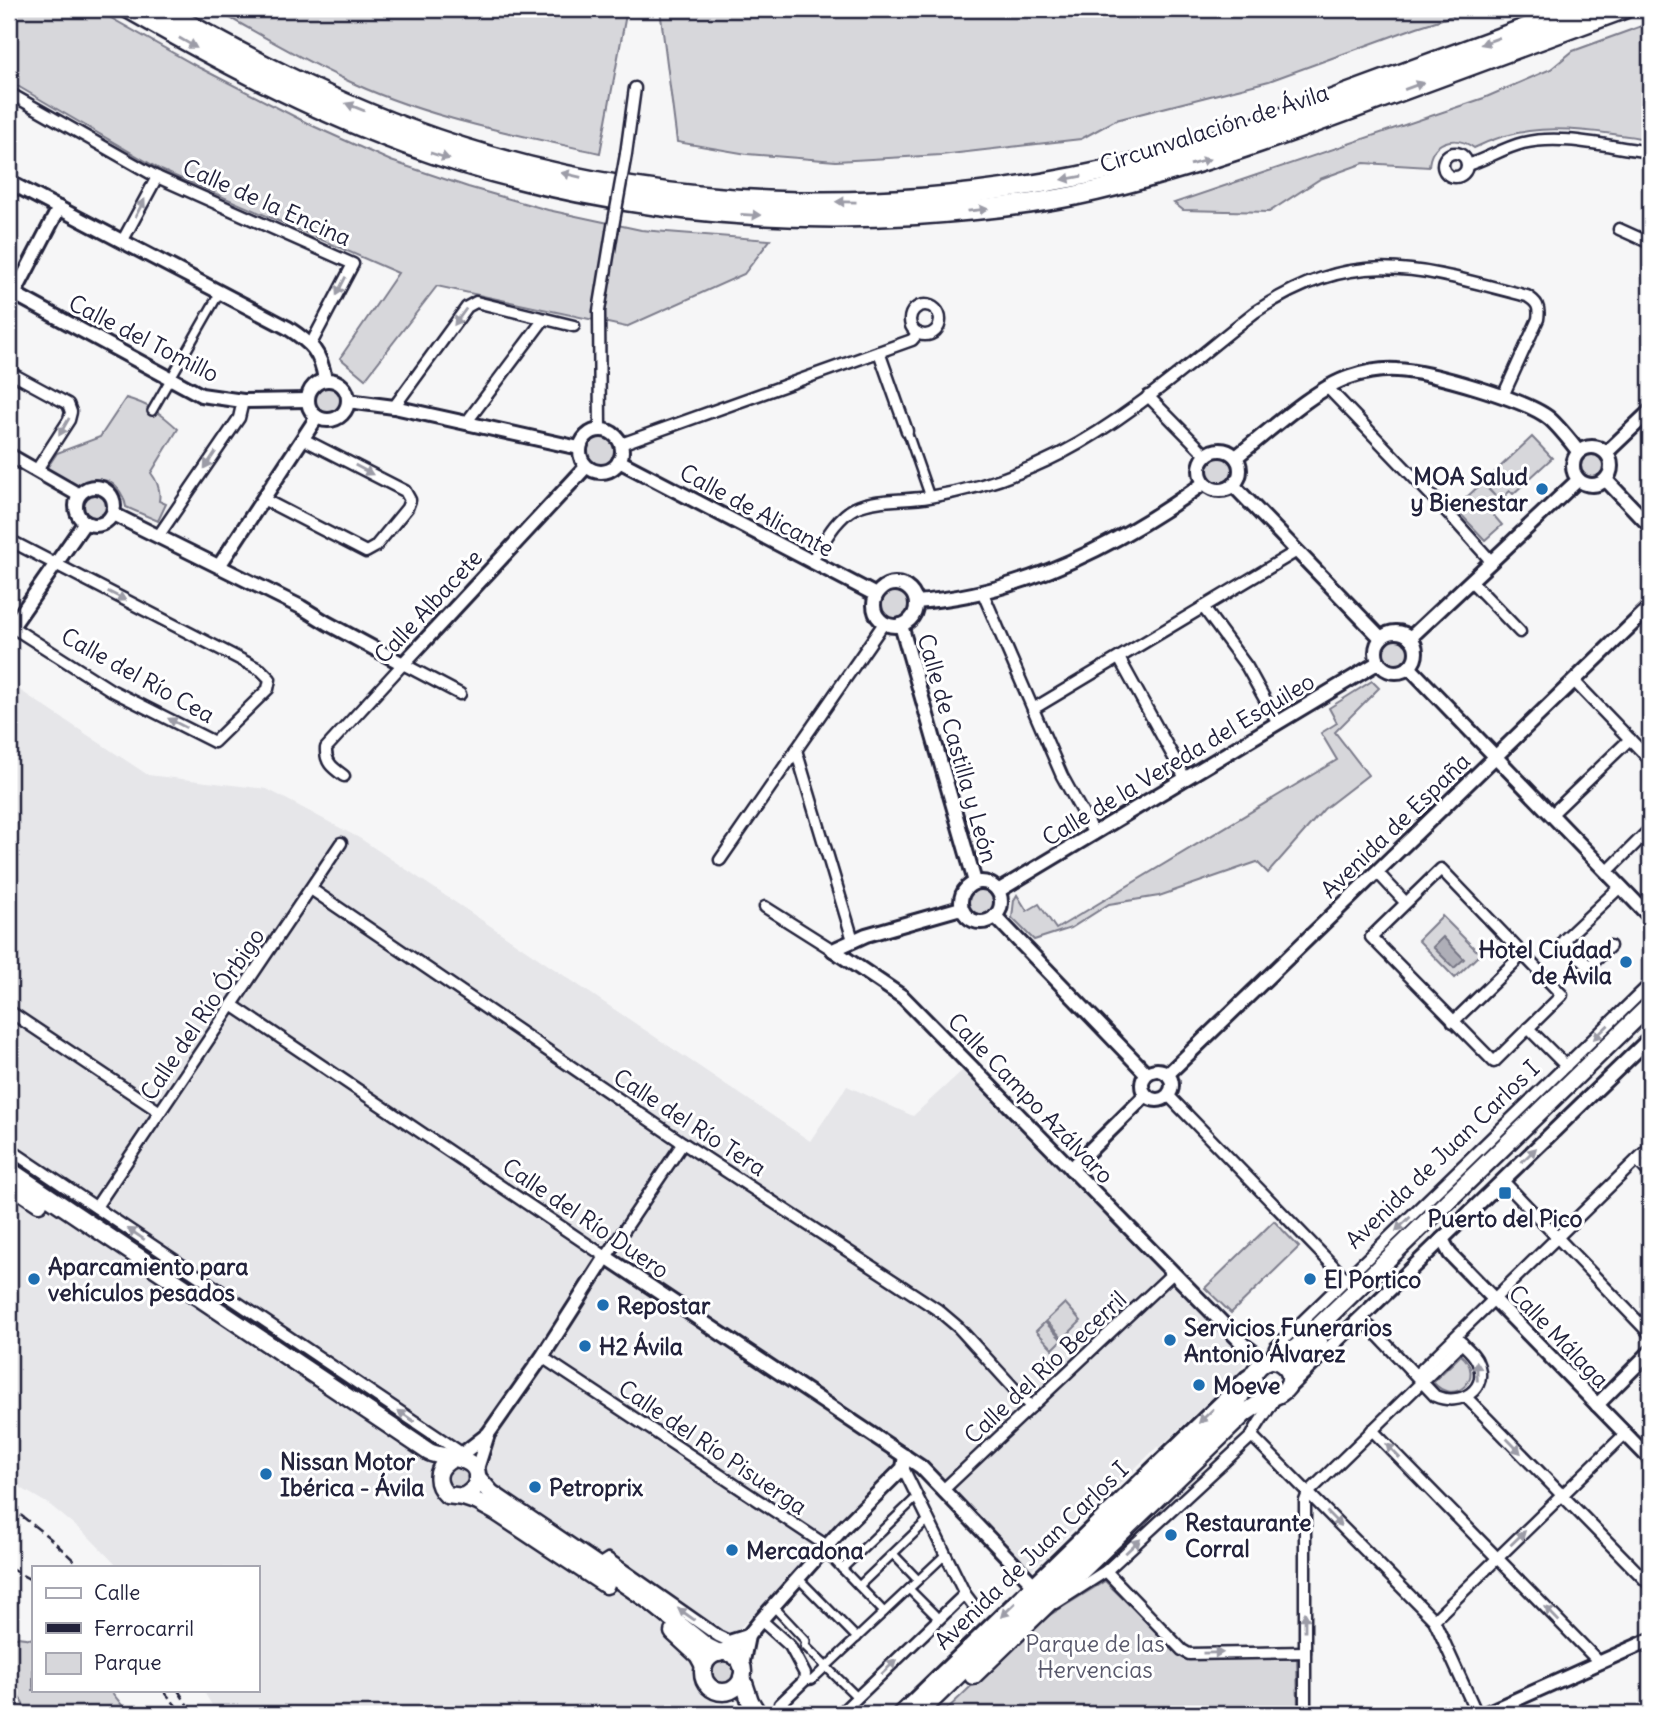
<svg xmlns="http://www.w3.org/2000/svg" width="1659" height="1723" font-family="Delius,sans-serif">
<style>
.built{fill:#e6e6e9}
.green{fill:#d7d7db;stroke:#7c7c8b;stroke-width:2}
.water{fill:#aeaeb7;stroke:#767685;stroke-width:2}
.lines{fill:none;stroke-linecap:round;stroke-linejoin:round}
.pedestrian-casing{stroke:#22223b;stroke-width:12}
.minor-casing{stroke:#22223b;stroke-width:15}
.tertiary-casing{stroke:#22223b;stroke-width:18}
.trunk-casing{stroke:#22223b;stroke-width:21}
.motorway-casing{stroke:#22223b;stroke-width:23}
.pedestrian{stroke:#fff;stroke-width:7}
.minor{stroke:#fff;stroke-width:10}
.tertiary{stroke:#fff;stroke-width:12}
.trunk{stroke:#fff;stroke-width:16}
.motorway{stroke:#fff;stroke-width:18}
.rail{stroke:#22223b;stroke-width:2.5;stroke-dasharray:10 5;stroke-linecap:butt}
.minor-bridge-casing{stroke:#22223b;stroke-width:15;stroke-linecap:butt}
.minor-bridge{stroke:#fff;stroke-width:10}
.oneway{fill:#9c9ca7}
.poi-dot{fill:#1f6fb2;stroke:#fff;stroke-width:2.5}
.labels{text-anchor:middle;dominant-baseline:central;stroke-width:6;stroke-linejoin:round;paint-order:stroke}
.street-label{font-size:23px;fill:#22223b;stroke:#fff}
.poi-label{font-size:23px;font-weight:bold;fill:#22223b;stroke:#fff;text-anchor:start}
.park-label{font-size:23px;fill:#58586b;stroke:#fff}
</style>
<rect width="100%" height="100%" fill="#f6f6f7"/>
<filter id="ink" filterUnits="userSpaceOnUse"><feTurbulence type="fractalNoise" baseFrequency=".0143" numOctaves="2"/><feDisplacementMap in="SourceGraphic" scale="14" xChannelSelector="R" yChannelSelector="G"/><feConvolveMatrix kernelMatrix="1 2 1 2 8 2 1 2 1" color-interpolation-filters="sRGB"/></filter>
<g filter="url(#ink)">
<polygon class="built" points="9,683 148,775 267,789 361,839 810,1141 847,1086 913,1116 964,1069 1240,1350 1240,1355 1245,1362 1235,1376 1160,1447 1157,1447 1032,1569 906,1451 814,1556 727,1640 700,1670 705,1693 727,1714 217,1714 203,1690 257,1690 257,1567 118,1567 90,1538 50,1505 9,1481"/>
<g class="green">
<polygon points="9,9 95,9 200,68 313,126 391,161 468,187 548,210 641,230 770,240 744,274 626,327 437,286 365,379 340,358 398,273 161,170 9,81"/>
<path d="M214,9H627L600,153C513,134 421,117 340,77C297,57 256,32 214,9Z"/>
<polygon points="660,9 1474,9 1417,27 1269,81 1116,120 1081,139 941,155 836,161 747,154 677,142"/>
<path d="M1650,23V141C1639,136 1625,136 1613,134C1563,127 1519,125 1474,148C1454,133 1430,142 1429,167L1364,163L1320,179L1269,212L1183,210L1174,203L1484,98L1551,69L1573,51Z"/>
<circle cx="328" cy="400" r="13"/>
<path d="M126,398C148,404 161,413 178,429L151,473C158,482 161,490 159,501L166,504L158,521L126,507C124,495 115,480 101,480C94,479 85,485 79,487L47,468L57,453L100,437Z"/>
<circle cx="600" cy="452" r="16"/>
<polygon points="1532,437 1552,458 1513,494 1510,491 1489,510 1502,525 1485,540 1455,508 1482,483 1495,496 1483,483"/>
<circle cx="1592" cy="466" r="15"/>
<circle cx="1220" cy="470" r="15"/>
<circle cx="95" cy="505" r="13"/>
<circle cx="895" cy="605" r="15"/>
<circle cx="1396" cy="652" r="15"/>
<polygon points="1372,681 1379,688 1335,732 1368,775 1324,809 1268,873 1257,862 1159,896 1109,904 1071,928 1034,940 1012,918 1014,900 1017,895 1027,911 1039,904 1056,929 1337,760 1321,733 1337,723 1329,708"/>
<circle cx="981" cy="902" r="15"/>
<polygon points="1442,916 1480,954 1455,978 1418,940"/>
<polygon points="1274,1221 1299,1247 1231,1313 1205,1288"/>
<polygon points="1065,1303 1081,1321 1063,1339 1046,1321"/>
<polygon points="1045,1322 1062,1340 1053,1349 1036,1331"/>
<path d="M1461,1355C1487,1376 1454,1408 1433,1382Z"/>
<circle cx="458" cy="1478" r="12"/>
<polygon points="1105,1581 1185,1659 1297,1659 1298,1714 942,1714 1037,1623"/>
<polygon points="9,1636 33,1639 33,1690 110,1690 129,1714 28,1714 9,1677"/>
<circle cx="723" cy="1673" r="13"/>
</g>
<polygon class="water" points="1443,937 1464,959 1454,968 1433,947"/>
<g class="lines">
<g class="pedestrian-casing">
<g id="pedestrian">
<polyline points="152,411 220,292"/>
<polyline points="907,431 930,497"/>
<polyline points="824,1550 884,1612"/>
<polyline points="893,1554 918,1580"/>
<polyline points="842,1569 918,1496"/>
<polyline points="798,1578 857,1638"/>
<polyline points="859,1586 929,1519"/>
<polyline points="909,1589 939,1619"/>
<polyline points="773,1606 806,1641 805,1646 857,1697"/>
<polyline points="804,1681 812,1680 946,1554"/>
</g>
</g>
<g class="minor-casing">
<g id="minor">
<polyline points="9,93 157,177 353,264 311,344"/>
<circle cx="1455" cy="165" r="12"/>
<polyline points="626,154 635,88"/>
<path d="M1467,165C1487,159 1503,148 1523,143C1561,134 1605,146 1643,151L1650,155"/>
<polyline points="1619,229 1650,243"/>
<polyline points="123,240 157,177"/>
<circle cx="925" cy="320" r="15"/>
<polyline points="879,352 907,431"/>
<polyline points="9,372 68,404 71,412 69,420 36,471"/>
<polyline points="1327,387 1448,513 1491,561"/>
<polyline points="1148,396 1206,455"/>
<polyline points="394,407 467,307 476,302 574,326"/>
<polyline points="466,423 544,319"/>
<polyline points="600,430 599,311 612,232"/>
<polyline points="621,444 912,340 918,333"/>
<polyline points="263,499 366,552 375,547 407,508 410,500 405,491 303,439"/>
<polyline points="159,535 239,418 243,401"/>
<polyline points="9,540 261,670 270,679 268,689 214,742 111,690 9,625"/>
<path d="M811,562C823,544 835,518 855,508C876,498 906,501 929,497C974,490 1019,475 1060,454C1131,417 1192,361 1255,312C1355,245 1420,268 1527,296C1537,302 1540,307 1538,319L1503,396"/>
<polyline points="1471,581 1520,632"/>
<polyline points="982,591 1062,776 1094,834"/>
<polyline points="1203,607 1247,667 1278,723"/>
<polyline points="1119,658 1185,778"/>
<polyline points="1574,681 1650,760"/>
<polyline points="1033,709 1297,551"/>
<polyline points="796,750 853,940"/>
<path d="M344,776C333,768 325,763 326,748L403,664L460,694"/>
<polyline points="1552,814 1630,739"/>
<polyline points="720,860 884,623"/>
<polygon points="1441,869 1562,995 1494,1062 1371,937"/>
<polyline points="1377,872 1405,902"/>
<polyline points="1607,872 1650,829"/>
<polyline points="311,889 683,1143 938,1310 958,1327 1031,1407"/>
<polyline points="765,907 833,950"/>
<polyline points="1610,946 1589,967 1564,940 1621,886"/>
<polyline points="232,1005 606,1257 683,1143"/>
<polyline points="9,1011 160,1112"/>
<polyline points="1453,1022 1522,955"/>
<polyline points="1528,1028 1566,1066"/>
<polyline points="1168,1095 1346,1279"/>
<polyline points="9,1149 463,1454 467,1459"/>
<polyline points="1637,1160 1650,1174"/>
<polyline points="1503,1181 1650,1334"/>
<polyline points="96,1207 341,843"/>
<path d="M1358,1321L1370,1327L1435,1396C1460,1407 1490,1390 1477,1361C1474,1353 1464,1346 1458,1339"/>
<polyline points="542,1357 827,1546"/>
<polyline points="1270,1360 1275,1348 1650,984"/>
<polyline points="1416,1375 1650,1147"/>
<polyline points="1466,1397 1650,1585"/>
<polyline points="1372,1430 1600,1663"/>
<polyline points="1252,1436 1434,1620 1477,1714"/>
<polyline points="903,1468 965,1594 977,1610"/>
<polyline points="943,1490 1173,1273"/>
<polyline points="597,1566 608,1559 718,1636 737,1645"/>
<polyline points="1106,1571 1182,1650 1189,1654 1305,1652"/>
<path d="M1056,1603L1106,1571L1252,1436C1258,1421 1269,1411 1276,1396"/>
<polyline points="761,1620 790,1646 805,1674 804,1681 780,1704 783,1714"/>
<polyline points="1434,1620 1625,1434"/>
<polyline points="840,1714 965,1594"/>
<polyline points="1305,1714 1305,1501 1308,1493 1462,1343"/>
</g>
</g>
<g class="tertiary-casing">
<g id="tertiary">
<path d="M9,182L288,328C311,343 321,352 325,380"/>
<polyline points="9,291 201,395 243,401 308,400"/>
<polyline points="9,304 59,208"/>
<circle cx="328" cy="400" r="20"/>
<polyline points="348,401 394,407 579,448"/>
<circle cx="601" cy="451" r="21"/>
<circle cx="1592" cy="466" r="19"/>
<circle cx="1220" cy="470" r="20"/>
<polyline points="1607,452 1650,411"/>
<polyline points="9,455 79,495"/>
<path d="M1236,457C1267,433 1315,388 1350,377C1365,372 1382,369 1397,370C1428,371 1528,400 1550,419C1560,428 1570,441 1578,451"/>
<polyline points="619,461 876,595"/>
<polyline points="1606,480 1650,526"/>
<polyline points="1234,486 1381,638"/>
<circle cx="95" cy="506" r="19"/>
<polyline points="113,514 301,607 327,623 403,664 586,467"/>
<polyline points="219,566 317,417"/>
<circle cx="895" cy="605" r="21"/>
<path d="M916,602C1022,595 1120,544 1204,483"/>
<polyline points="901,625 975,882"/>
<polyline points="9,631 85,522"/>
<circle cx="1396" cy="652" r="20"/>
<polyline points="1410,638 1578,480"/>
<polyline points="1409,667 1650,917"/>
<circle cx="981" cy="902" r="20"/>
<polyline points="998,891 1379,662"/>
<polyline points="995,916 1146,1073"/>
<polyline points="833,950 903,997 1245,1346 1265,1361"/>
<polyline points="833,950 866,935 961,908"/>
<circle cx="1157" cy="1085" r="15"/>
<polyline points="1168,1074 1650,607"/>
<polyline points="1071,1169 1146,1095"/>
<polyline points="1442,1239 1450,1254 1650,1459"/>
<polyline points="1286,1390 1650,1038"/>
<polyline points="1597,1405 1650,1352"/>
<polyline points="457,1458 488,1434"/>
<polyline points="476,1472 488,1434 542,1357 606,1257 921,1467 1034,1585"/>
<polyline points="724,1652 732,1641 748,1636"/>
<polyline points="742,1666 748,1636 761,1620 842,1529 903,1468 905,1456"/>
<polyline points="899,1714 1247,1377"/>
<polyline points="1484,1714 1650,1640"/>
</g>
</g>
<g class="trunk-casing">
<g id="trunk">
<path d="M9,1170L429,1452C445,1460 481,1454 477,1481C476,1489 470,1493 463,1497L447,1495C434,1483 436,1467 452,1459"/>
<polyline points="9,1183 39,1203"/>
<polyline points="1276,1360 1297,1347 1650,1005"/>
<polyline points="1290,1373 1319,1341"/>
<polyline points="477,1477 491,1493 651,1602 707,1647 719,1653"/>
<polyline points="463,1497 478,1502 496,1512 606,1585"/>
<polyline points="673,1632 698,1655 704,1666"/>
<circle cx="723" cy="1672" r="20"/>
<polyline points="973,1676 1245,1413 1269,1397"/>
<polyline points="742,1677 750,1701 758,1714"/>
<path d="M918,1714L1236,1404C1245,1390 1260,1347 1282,1364C1309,1383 1261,1419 1253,1377"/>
</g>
</g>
<g class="motorway-casing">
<g id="motorway">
<path d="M129,9C218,60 308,108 405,144C568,204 744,225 916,215C976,211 1037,205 1096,191C1196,167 1292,132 1388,96C1467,67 1545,38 1624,9"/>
<path d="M162,9C241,55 323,97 409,129C642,216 902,222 1142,162C1211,144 1279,119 1346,94C1423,65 1500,37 1577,9"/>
</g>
</g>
<use href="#pedestrian" class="pedestrian"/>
<use href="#minor" class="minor"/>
<use href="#tertiary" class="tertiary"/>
<use href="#trunk" class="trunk"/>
<use href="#motorway" class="motorway"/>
<g class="rail">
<polyline points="9,1506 51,1539 81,1567"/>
<polyline points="9,1568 33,1581"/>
<polyline points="163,1690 183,1714"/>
<polyline points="178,1690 193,1714"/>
</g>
<g class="minor-bridge-casing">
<polyline id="minor-bridge" points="612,232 626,154"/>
</g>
<use href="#minor-bridge" class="minor-bridge"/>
</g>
<defs><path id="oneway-solid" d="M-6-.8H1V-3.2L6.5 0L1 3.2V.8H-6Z" transform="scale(1.75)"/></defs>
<g class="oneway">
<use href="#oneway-solid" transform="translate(1490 41) rotate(160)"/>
<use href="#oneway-solid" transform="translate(188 43) rotate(30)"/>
<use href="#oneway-solid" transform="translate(1414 86) rotate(-20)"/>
<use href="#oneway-solid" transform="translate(355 107) rotate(-158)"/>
<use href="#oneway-solid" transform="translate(440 156) rotate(18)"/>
<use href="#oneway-solid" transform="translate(1200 162) rotate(-16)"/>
<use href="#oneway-solid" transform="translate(571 175) rotate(-167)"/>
<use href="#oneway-solid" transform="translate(1072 178) rotate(170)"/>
<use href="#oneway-solid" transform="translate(846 202) rotate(-179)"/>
<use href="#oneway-solid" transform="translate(140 208) rotate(-62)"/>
<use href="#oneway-solid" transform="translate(978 210) rotate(-6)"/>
<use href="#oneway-solid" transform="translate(751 215) rotate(3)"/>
<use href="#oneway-solid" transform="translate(341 286) rotate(117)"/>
<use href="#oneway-solid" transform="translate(460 317) rotate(126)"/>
<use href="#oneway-solid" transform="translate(64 427) rotate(120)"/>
<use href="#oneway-solid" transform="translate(210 460) rotate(124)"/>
<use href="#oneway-solid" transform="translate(364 470) rotate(28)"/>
<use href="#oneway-solid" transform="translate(117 596) rotate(27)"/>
<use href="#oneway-solid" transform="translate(177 723) rotate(-153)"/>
<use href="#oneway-solid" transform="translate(1601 1032) rotate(136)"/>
<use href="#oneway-solid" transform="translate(1529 1155) rotate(-44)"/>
<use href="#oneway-solid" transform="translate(1403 1224) rotate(136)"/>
<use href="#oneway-solid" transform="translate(136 1234) rotate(-146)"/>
<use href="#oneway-solid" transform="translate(1477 1371) rotate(-92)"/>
<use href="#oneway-solid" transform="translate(406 1416) rotate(-146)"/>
<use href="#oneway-solid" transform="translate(1206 1416) rotate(136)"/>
<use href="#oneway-solid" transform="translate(1514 1446) rotate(46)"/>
<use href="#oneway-solid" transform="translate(1393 1451) rotate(-134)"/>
<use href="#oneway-solid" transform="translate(1334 1519) rotate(45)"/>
<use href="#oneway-solid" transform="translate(1518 1538) rotate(-44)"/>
<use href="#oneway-solid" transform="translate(1133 1546) rotate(-43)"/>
<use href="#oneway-solid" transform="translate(1008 1610) rotate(136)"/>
<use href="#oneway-solid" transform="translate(686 1614) rotate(-145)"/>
<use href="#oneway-solid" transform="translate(1552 1614) rotate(-134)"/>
<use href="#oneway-solid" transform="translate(1305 1622) rotate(-90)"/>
<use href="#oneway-solid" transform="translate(1213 1653) rotate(-1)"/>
<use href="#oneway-solid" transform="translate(889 1667) rotate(-44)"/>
</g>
</g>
<g class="poi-dot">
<circle cx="1542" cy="489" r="7"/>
<circle cx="1626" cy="962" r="7"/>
<rect x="1498" y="1186" width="14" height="14" rx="3.5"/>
<circle cx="34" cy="1279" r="7"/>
<circle cx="1310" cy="1279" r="7"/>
<circle cx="603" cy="1305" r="7"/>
<circle cx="1170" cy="1340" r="7"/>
<circle cx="585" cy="1346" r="7"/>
<circle cx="1199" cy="1385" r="7"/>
<circle cx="266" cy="1474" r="7"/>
<circle cx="535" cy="1487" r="7"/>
<circle cx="1171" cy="1535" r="7"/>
<circle cx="732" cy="1550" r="7"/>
</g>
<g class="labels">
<g class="street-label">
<text transform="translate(1214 128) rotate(-18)">Circunvalación de Ávila</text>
<text transform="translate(267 202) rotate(24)">Calle de la Encina</text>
<text transform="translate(144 338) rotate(27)">Calle del Tomillo</text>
<text transform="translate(757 510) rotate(28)">Calle de Alicante</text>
<text transform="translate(428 606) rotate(-47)">Calle Albacete</text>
<text transform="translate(138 675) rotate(29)">Calle del Río Cea</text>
<text transform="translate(958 748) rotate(74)">Calle de Castilla y León</text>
<text transform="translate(1178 759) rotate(-31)">Calle de la Vereda del Esquileo</text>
<text transform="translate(1395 825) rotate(-44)">Avenida de España</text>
<text transform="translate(202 1014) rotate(-56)">Calle del Río Órbigo</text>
<text transform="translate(1031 1098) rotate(46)">Calle Campo Azálvaro</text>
<text transform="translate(690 1122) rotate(33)">Calle del Río Tera</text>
<text transform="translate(1442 1154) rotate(-44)">Avenida de Juan Carlos I</text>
<text transform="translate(586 1218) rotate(34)">Calle del Río Duero</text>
<text transform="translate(1559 1336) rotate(46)">Calle Málaga</text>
<text transform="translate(1045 1367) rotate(-43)">Calle del Río Becerril</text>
<text transform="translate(713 1447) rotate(34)">Calle del Río Pisuerga</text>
<text transform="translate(1031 1555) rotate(-44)">Avenida de Juan Carlos I</text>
</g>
<g class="poi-label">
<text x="1528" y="476" text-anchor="end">MOA Salud<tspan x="1528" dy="26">y Bienestar</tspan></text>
<text x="1612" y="949" text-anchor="end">Hotel Ciudad<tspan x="1612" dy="26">de Ávila</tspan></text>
<text x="1505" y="1218" text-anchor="middle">Puerto del Pico</text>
<text x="48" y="1266">Aparcamiento para<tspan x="48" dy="26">vehículos pesados</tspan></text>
<text x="1324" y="1279">El Portico</text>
<text x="617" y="1305">Repostar</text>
<text x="1184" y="1327">Servicios Funerarios<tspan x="1184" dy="26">Antonio Álvarez</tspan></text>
<text x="599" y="1346">H2 Ávila</text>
<text x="1213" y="1385">Moeve</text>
<text x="280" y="1461">Nissan Motor<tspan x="280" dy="26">Ibérica - Ávila</tspan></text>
<text x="549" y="1487">Petroprix</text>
<text x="1185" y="1522">Restaurante<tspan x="1185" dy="26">Corral</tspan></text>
<text x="746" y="1550">Mercadona</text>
</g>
<g class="park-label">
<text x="1095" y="1643">Parque de las<tspan x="1095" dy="26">Hervencias</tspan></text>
</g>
</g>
<rect width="1659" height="1723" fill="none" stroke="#fff" stroke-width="35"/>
<rect x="18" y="18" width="1624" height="1688" fill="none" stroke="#22223b" stroke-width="2.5" filter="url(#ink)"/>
<rect x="32" y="1566" width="228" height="126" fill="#ffffff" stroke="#a7a7b1" stroke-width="2"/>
<rect x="46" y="1588" width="35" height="10" fill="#ffffff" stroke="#a7a7b1" stroke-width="2"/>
<text x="94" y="1600" font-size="21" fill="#22223b">Calle</text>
<rect x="46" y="1623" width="35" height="10" fill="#22223b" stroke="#a7a7b1" stroke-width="2"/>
<text x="94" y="1636" font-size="21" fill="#22223b">Ferrocarril</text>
<rect x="46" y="1653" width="35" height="21" fill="#d7d7db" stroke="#a7a7b1" stroke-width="2"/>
<text x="94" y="1670" font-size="21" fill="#22223b">Parque</text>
</svg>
